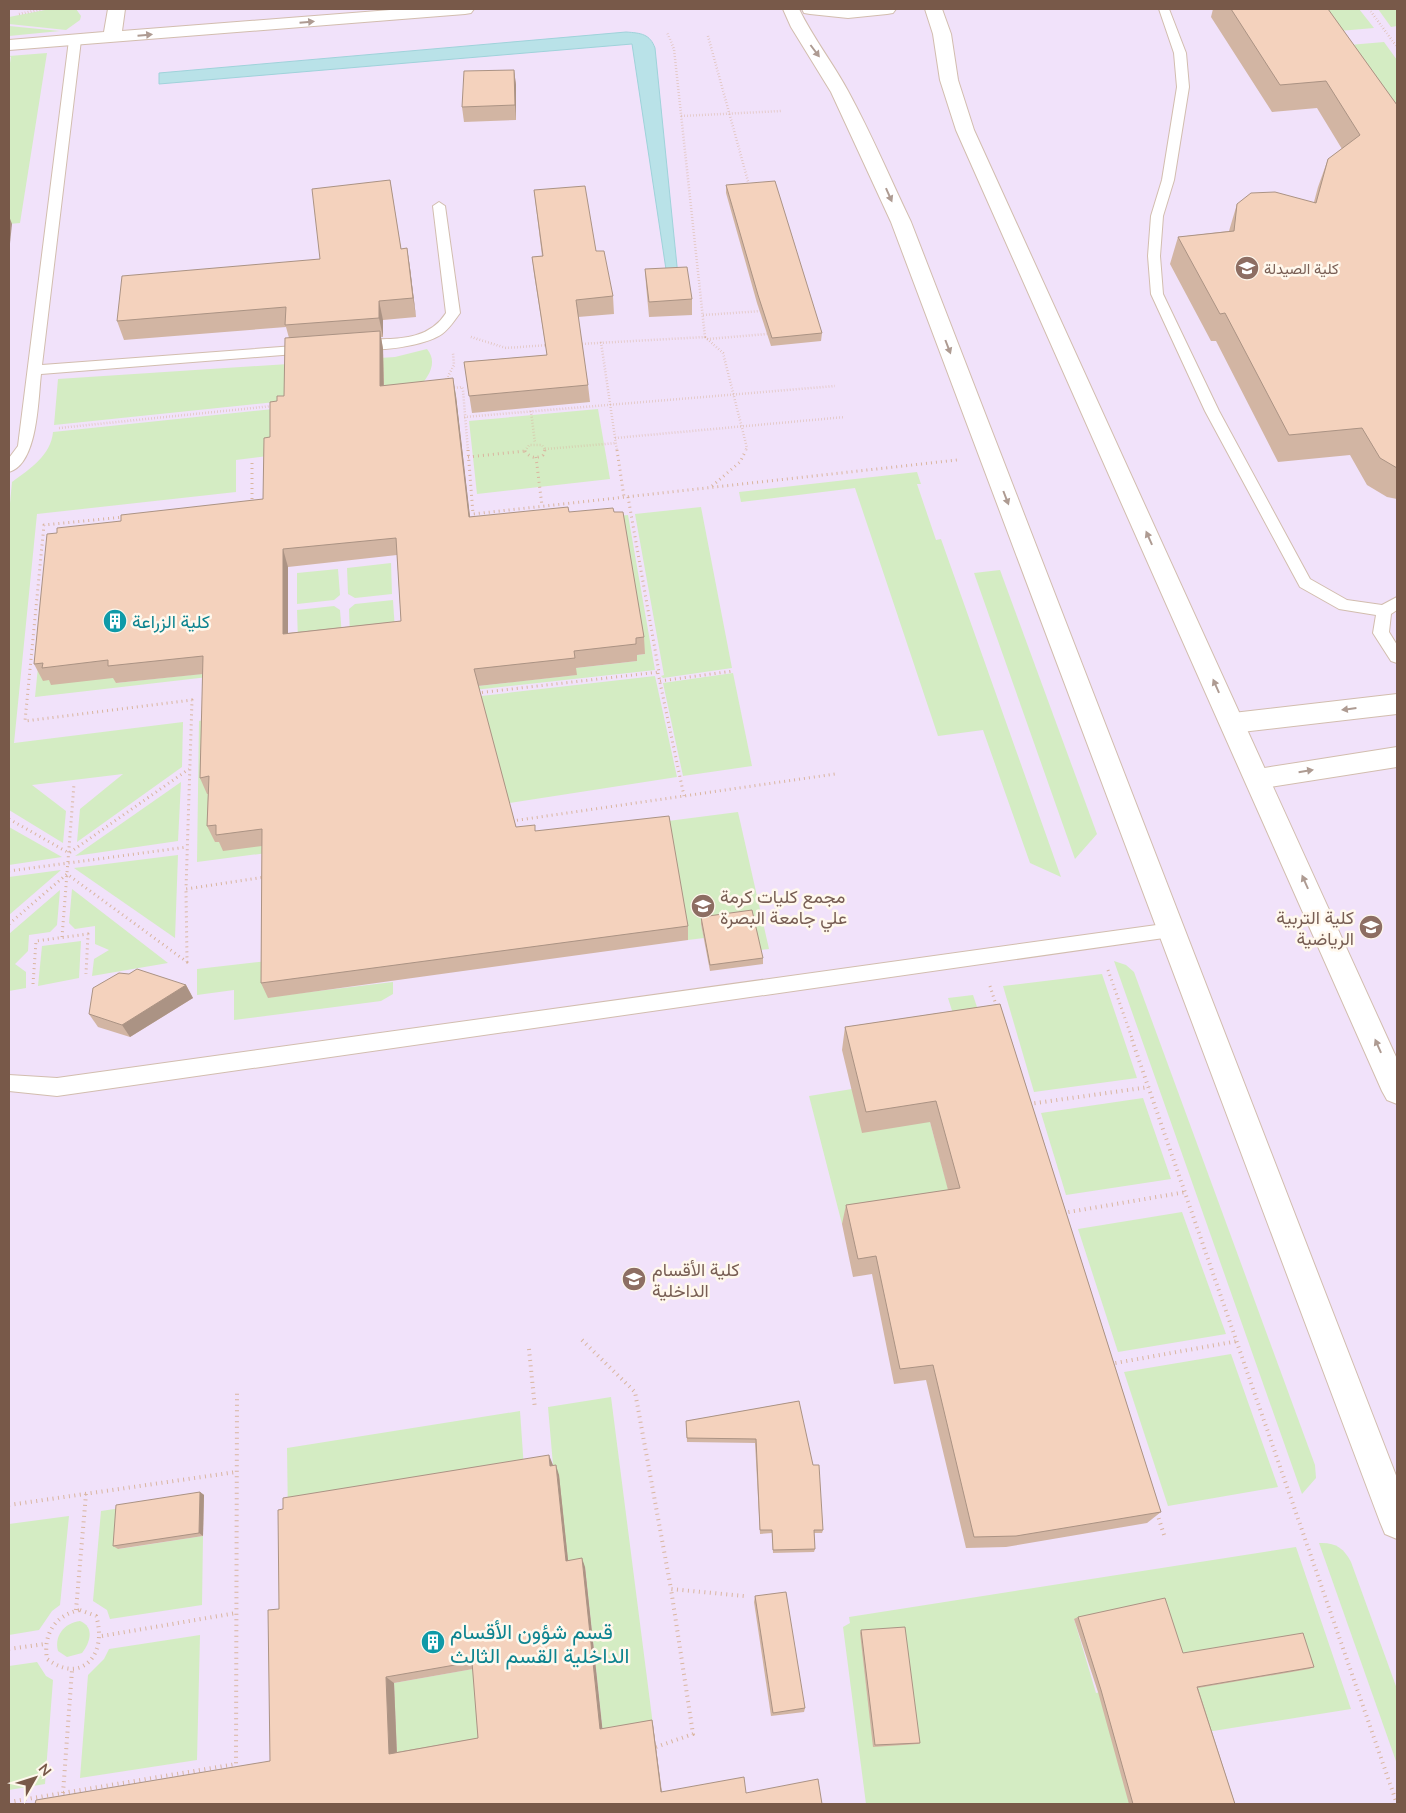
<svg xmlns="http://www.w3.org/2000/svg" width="1406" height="1813" font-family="Lato,Vazirmatn,sans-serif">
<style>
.education{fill:#f1e2fa}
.green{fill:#d4ecc3;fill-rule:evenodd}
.water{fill:#b9e2e8;stroke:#9fd2da}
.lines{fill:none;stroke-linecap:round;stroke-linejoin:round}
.service-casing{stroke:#d2bdae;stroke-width:2}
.minor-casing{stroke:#d2bdae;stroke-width:2}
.tertiary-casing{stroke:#d2bdae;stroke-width:2}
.path-far2{stroke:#d9b59f;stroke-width:2.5;stroke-dasharray:0.5 2.5;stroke-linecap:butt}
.path-far1{stroke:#d9b59f;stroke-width:3;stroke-dasharray:1 4;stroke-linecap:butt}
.path{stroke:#d9b59f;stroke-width:4;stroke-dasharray:1 4.5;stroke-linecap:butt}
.service{fill:#fff;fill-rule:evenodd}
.minor{fill:#fff;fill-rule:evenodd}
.tertiary{fill:#fff;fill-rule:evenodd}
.wall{fill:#d2b5a3;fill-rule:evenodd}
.shaded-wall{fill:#ab9384}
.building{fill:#f4d2bd;stroke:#ab9384;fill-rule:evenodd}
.oneway{fill:#ae9b92}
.labels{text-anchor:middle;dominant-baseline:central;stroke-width:5;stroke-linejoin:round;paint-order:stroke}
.far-education-label{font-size:15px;fill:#785e54;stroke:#fff8ed;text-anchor:start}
.culture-label{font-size:18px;fill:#0d838f;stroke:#fff8ed;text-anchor:start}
.education-label{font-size:18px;fill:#785e54;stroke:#fff8ed;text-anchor:start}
.near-culture-label{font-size:21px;fill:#0d838f;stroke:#fff8ed;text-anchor:start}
</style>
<rect width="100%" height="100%" fill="#fdf4e6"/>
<rect class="education" x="9" y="9" width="1388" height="1795"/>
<g class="green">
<polygon points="50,9 76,9 81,16 80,20 66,30 9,24 9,17"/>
<polygon points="1303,9 1359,9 1374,28 1316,33"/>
<polygon points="1378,9 1397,9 1397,26 1391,27"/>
<polygon points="9,26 60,31 9,36"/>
<polygon points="1384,42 1397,60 1397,116 1326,47"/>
<polygon points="47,53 20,223 9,224 9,69 11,57 9,56"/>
<path d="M427,349C438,362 429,377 419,387L54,425L58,379L395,357Z"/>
<path d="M455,390L462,451L275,455L236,460V492L37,514L14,743L183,722L182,767L77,842L80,809L123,774L32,785L66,811L63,843L9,810V514L12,482C30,469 51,455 53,432Z"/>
<polygon points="598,409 610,479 477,494 469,421"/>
<polygon points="917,472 921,484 917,484 936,540 941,539 1061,877 1030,863 983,730 938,736 855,488 741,502 739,492"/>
<polygon points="701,507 732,668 663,678 661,676 664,675 635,514"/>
<polygon points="628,515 655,670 420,696 433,691 576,675 576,668 637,661 637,655 645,654 448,533"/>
<polygon points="51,537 52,680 116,677 116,683 209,673 234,674 35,697"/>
<polygon points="391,563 392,594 355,598 348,594 347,568"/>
<polygon points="338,569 340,595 334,600 297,604 297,573"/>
<polygon points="1000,570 1097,834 1075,859 974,573"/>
<polygon points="393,600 395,631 350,636 349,609 355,604"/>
<polygon points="334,606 340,610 342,636 298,641 297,610"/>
<polygon points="733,673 752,766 683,776 663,683"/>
<polygon points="655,676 677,777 445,813 437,701"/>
<polygon points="209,719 207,793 216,793 215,842 419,826 429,832 197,862 199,721"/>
<polygon points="181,782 178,841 75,856"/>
<polygon points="738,812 769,949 760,950 701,924 704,938 688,940 668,821"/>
<polygon points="9,827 62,857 9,865"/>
<polygon points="178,855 175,938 74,868"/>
<polygon points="61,870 9,915 9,877"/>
<polygon points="72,889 168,963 92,976 94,959 109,950 95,944 95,926 75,929 69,923"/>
<polygon points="60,890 57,925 50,932 29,935 28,951 15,964 26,972 26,988 9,991 9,934"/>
<polygon points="81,941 79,978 38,986 42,946"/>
<polygon points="268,961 268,997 393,982 393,994 381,1001 234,1020 234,990 197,995 197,969"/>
<polygon points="1114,961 1126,965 1134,972 1315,1465 1316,1478 1302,1494"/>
<polygon points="1102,974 1137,1078 1034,1092 1003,986"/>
<polygon points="973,995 980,1016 955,1020 948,998"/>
<polygon points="852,1089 930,1122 961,1236 903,1215 842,1224 809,1096"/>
<polygon points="1143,1098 1171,1179 1066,1195 1041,1113"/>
<polygon points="1182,1212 1226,1334 1118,1352 1078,1229"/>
<polygon points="1231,1354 1278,1487 1168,1506 1124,1372"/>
<polygon points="611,1397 653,1725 603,1734 585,1567 569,1569 553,1465 548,1407"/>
<polygon points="520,1411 524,1469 288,1520 287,1448"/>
<polygon points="121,1508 119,1549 203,1536 202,1605 110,1619 107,1610 93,1601 101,1511"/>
<polygon points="69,1516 60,1605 52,1611 39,1630 9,1635 9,1524"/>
<path d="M1319,1543C1335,1542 1344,1548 1351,1562L1397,1689V1764Z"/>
<path d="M1296,1547L1351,1709L1207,1732L1129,1804H866L843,1627L850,1623L849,1617ZM1074,1619L1184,1673L1096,1693Z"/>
<path d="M80,1621C95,1627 90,1643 82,1653L67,1657L58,1651C54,1636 64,1623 80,1621Z"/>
<polygon points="200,1635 197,1760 80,1778 88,1675 104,1659 109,1649"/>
<polygon points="37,1662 46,1676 53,1680 45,1784 9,1790 9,1666"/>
<polygon points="478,1668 484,1742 397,1758 394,1683"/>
</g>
<path class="water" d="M626,32C641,33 650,34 655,48L678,276H667L632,44L159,84V73Z"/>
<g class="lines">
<g class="service-casing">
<g id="service">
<polygon points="1159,9 1169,9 1186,53 1189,87 1174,180 1163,216 1160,256 1163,294 1219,411 1310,579 1347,600 1382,605 1397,597 1397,610 1391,614 1389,632 1397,645 1397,663 1391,661 1373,633 1376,615 1339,609 1300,587 1205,411 1151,294 1148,256 1151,216 1162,180 1177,87 1174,53"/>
<path d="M75,37L81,40L42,365L308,345L315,349L308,353L41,374C38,399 38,464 9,472V458L18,446L69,40Z"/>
<path d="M439,202L445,206L460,313C454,321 450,328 442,334C425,346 375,353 354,348L352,345C363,331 421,353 446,313L433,206Z"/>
<polygon points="1171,923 1177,925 1180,930 1177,935 1171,937 57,1096 9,1091 9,1075 57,1078"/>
</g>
</g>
<g class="minor-casing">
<g id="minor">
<polygon points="108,9 125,9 122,31 403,9 474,9 471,13 465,14 9,50 9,40 104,32"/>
<polygon points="1397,694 1397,714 1233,733 1224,730 1220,723 1224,716 1233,713"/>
<polygon points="1397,747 1397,767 1258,789 1249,786 1245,779 1249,772 1258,769"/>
</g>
</g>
<g class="tertiary-casing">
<g id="tertiary">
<path d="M783,9H799C813,38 833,63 848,91C871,133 890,178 911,222L1397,1478V1539L1385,1534L1380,1522L891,222L831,92L791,27Z"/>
<polygon points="802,9 896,9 893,13 887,14 848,18 810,14 804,13"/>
<polygon points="925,9 942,9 951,34 958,80 974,130 1397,1059 1397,1104 1387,1100 1382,1091 956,130 940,80 933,34"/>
</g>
</g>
<g class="path-far2">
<polyline points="1369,9 1397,47"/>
<polyline points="19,14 43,9"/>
<polyline points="708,36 749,185"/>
<polyline points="681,116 781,111"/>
<polyline points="703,315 762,311"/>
<polyline points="471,337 506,348 548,345"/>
<polyline points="705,337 723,353 747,448 745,451"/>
<polyline points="707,339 768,334"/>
<polyline points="601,342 617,451"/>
<polyline points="579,344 705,337 674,49 667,32"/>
<polyline points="445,382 454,365 453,353"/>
<polyline points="451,388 462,387 463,390 468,451"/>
<polyline points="531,411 535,443"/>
<polyline points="464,417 835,386"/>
<polyline points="59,428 272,406"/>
<polyline points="615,438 845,417"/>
<polyline points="545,449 616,443"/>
<polyline points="525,451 529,445 542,445 545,449"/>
<polyline points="544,451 545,449"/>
</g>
<g class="path-far1">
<polyline points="468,450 473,514 957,460"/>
<polyline points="617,450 624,497"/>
<path d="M525,451C530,458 536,459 543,455L545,450"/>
<polyline points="468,457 525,451"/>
<polyline points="536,457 542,506"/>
<polyline points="252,463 252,503"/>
<polyline points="712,486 740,462 746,450"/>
<polyline points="124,517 44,525 25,721 192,700 186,889 265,877"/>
<polyline points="658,673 684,796"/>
<polyline points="660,681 733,671"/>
<polyline points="477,693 659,672 628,497"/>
<polyline points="9,819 69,853 189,769"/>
<polyline points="512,821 835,774"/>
<polyline points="9,871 187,847"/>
<polyline points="9,924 67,874 187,962 186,889"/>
<polyline points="62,937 74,784"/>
<polyline points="1108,970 1133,1041"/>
<polyline points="33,984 36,941 88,934 86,974"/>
<polyline points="990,986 997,1008"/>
</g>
<g class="path">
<polyline points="1132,1040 1397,1804"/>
<polyline points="1029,1104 1149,1087"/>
<polyline points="1063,1213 1186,1192"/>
<polyline points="582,1340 635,1392 671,1589 744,1596"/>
<polyline points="529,1349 535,1409"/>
<polyline points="1110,1364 1238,1341"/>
<polyline points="9,1505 236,1472"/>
<polyline points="1157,1513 1165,1538"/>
<polyline points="76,1610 86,1494"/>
<path d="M80,1610L96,1616C108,1652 83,1686 47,1659C43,1634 55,1615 80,1610Z"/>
<polyline points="102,1636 236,1613"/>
<polyline points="9,1649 45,1644"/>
<polyline points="656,1747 693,1734 671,1589"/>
<polyline points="63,1793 72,1670"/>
<polyline points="9,1802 236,1764 237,1391"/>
</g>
<use href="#service" class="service"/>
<use href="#minor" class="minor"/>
<use href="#tertiary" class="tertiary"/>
</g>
<g class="wall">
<polygon points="1213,9 1328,9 1397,105 1397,499 1387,497 1367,485 1350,455 1278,462 1216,341 1211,341 1170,264 1178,237 1229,231 1237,204 1314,202 1318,187 1328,159 1342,149 1317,108 1272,112 1211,17"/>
<polygon points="514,70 516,85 516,120 464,122 462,107"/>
<path d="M390,180L401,249L407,248L410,268L416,317L383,320V337H381L383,349L384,385L456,396L470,517L569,512L644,637L645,654L637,655V661L576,668L577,675L478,686L516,827L536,831L688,926V940L268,998L261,983L262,846L223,851L219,842H215L207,826L208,794H207L200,778L203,674L116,683L113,678L51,685L49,680L43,681L34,664L57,533L121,521L263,499L270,437L277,401L284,396L289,338L286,327L124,340L117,321L320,259ZM397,555L401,621L288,633V567Z"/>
<polygon points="726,185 822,333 821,341 771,346 757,303 726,193"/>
<polygon points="534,190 596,251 613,296 614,314 578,317 588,385 590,402 472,413 464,362 547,355 534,274 532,257 542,256"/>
<polygon points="645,269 692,299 692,315 649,317 646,285"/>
<polygon points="701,917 763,958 763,964 710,971 701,924"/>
<polygon points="186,985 193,998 130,1037 98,1027 89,1014"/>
<polygon points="1000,1004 1161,1512 1147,1523 1006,1547 966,1548 926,1380 894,1384 872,1274 853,1277 842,1224 846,1205 948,1190 930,1122 862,1133 842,1050 845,1027"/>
<polygon points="799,1401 823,1530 822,1533 814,1533 815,1549 814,1552 773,1553 772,1533 760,1534 755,1443 687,1442 686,1421"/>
<path d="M553,1466L559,1475L568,1561L585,1567L602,1729L652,1720L653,1725L662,1792L746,1793L822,1804L270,1761L279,1609ZM473,1669L478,1738L397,1752L394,1683Z"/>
<polygon points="200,1492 204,1495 203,1536 118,1549 113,1546"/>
<polygon points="755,1596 805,1708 804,1712 771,1716 754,1602"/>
<polygon points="1078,1617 1183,1653 1314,1667 1309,1669 1198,1688 1235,1804 1129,1804 1098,1692 1074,1619"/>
<polygon points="861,1630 920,1743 918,1744 873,1747 860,1633"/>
</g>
<g class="shaded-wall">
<polygon points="514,70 516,85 516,120 515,105"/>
<polygon points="9,216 12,224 9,253"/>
<polygon points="407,248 410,268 416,317 413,298"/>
<polygon points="379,301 383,320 383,337 379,318"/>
<polygon points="380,331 383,349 384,404 380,386"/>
<polygon points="453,378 456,396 472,534 469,517"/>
<polygon points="283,549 288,567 288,651 283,634"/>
<polygon points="186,985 193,998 130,1037 122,1025"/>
<polygon points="549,1455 553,1465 554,1477 550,1466"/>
<polygon points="556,1465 559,1475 569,1569 566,1561"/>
<polygon points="200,1492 204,1495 203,1536 199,1533"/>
<polygon points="582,1558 585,1567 603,1734 600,1729"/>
<polygon points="386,1677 394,1683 397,1758 389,1754"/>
<polygon points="652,1720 653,1725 662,1795 661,1792"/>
</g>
<g class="building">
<polygon points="1231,9 1328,9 1397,105 1397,468 1380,458 1362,428 1289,435 1225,313 1220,314 1178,237 1234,231 1237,204 1251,193 1275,192 1316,203 1328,159 1360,135 1326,81 1280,85"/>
<polygon points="514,70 515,105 462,107 464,71"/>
<polygon points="390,180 401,249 407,248 413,298 379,301 379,318 285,325 286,307 117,321 122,276 320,259 312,189"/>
<polygon points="775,181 822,333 772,338 758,295 726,185"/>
<polygon points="585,186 596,251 604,251 613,296 576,300 588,385 469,396 464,362 547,355 532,257 543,256 534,190"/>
<polygon points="687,267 692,299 649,302 645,269"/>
<path d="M380,331V386L453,378L469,517L568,507L569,512L613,508L614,512H623L644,637L636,638V644L574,651L575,658L474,669L516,827L535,825V831L669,816L688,926L261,983L262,829L216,835V825L207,826L209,776L200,778L203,656L108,666V660L42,668L43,663L34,664L47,534L57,533V528L121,521V515L263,499L264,438L270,437V402L277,401V396H284L285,338ZM396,538L401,621L283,634V549Z"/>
<polygon points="752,910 763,958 710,965 701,917"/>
<polygon points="137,969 186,985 122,1025 89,1014 93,988 119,973 129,974"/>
<polygon points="1000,1004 1161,1512 1016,1536 974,1537 933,1365 900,1369 876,1256 858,1259 846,1205 960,1188 936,1101 866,1112 845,1027"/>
<polygon points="799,1401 813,1465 819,1465 823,1530 814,1530 815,1549 773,1550 772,1530 760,1530 756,1439 687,1438 686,1421"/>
<path d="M549,1455L550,1466L556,1465L566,1561L582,1558L600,1729L652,1720L661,1792L744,1777L746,1793L818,1779L822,1804H35L36,1800L270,1761L268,1610L279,1609L278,1510L283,1509V1498ZM472,1662L478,1738L389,1754L386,1677Z"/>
<polygon points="200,1492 199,1533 113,1546 116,1505"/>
<polygon points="786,1592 805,1708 773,1713 755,1596"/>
<polygon points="1165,1598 1183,1653 1303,1633 1314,1667 1197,1687 1235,1804 1133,1804 1101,1690 1078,1617"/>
<polygon points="905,1627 920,1743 875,1745 861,1630"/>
</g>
<defs><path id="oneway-solid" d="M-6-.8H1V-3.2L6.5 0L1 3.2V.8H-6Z" transform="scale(1.25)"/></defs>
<g class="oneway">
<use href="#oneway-solid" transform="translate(307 22) rotate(-5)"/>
<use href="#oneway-solid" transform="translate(145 35) rotate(-5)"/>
<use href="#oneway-solid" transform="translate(815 51) rotate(53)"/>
<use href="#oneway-solid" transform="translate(889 195) rotate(66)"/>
<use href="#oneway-solid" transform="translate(948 347) rotate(69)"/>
<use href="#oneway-solid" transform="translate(1006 498) rotate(69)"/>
<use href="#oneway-solid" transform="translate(1149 538) rotate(-114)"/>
<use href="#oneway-solid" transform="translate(1216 686) rotate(-114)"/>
<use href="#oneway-solid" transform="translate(1349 709) rotate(173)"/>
<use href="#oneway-solid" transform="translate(1306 771) rotate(-9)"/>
<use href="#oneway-solid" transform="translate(1305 882) rotate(-114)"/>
<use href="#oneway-solid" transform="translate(1378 1046) rotate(-114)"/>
</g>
<defs>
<g id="university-disc" transform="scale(1.25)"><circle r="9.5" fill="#8d6e63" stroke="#fff8ed"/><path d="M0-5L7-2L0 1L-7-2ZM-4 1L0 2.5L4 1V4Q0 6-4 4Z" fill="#fff"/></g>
<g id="building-disc" transform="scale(1.25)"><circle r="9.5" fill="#0f9aa8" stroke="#fff8ed"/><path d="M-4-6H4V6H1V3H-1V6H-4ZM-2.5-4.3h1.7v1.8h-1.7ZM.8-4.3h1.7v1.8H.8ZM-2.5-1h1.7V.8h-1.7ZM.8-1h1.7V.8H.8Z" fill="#fff"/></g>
</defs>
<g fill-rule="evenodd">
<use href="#university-disc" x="1247" y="268"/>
<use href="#building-disc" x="115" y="621"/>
<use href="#university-disc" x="703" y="906"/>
<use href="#university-disc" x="1371" y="927"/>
<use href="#university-disc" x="634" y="1279"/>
<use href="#building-disc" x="433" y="1642"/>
</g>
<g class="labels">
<g class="far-education-label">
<text x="1264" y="268">كلية الصيدلة</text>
</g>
<g class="culture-label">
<text x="132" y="621">كلية الزراعة</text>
</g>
<g class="education-label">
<text x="720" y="896">مجمع كليات كرمة<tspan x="720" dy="21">علي جامعة البصرة</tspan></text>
<text x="1354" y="917" text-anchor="end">كلية التربية<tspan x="1354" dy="21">الرياضية</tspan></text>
<text x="652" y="1269">كلية الأقسام<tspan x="652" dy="21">الداخلية</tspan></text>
</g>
<g class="near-culture-label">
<text x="450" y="1630">قسم شؤون الأقسام<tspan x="450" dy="24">الداخلية القسم الثالث</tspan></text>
</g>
</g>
<rect width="1406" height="1813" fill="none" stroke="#785949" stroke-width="20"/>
<g transform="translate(35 1778) rotate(51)" stroke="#fff8ed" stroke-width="4" paint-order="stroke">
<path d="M0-4L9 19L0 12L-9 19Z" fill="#785949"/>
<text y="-8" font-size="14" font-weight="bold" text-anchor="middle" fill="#785949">N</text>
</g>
</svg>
